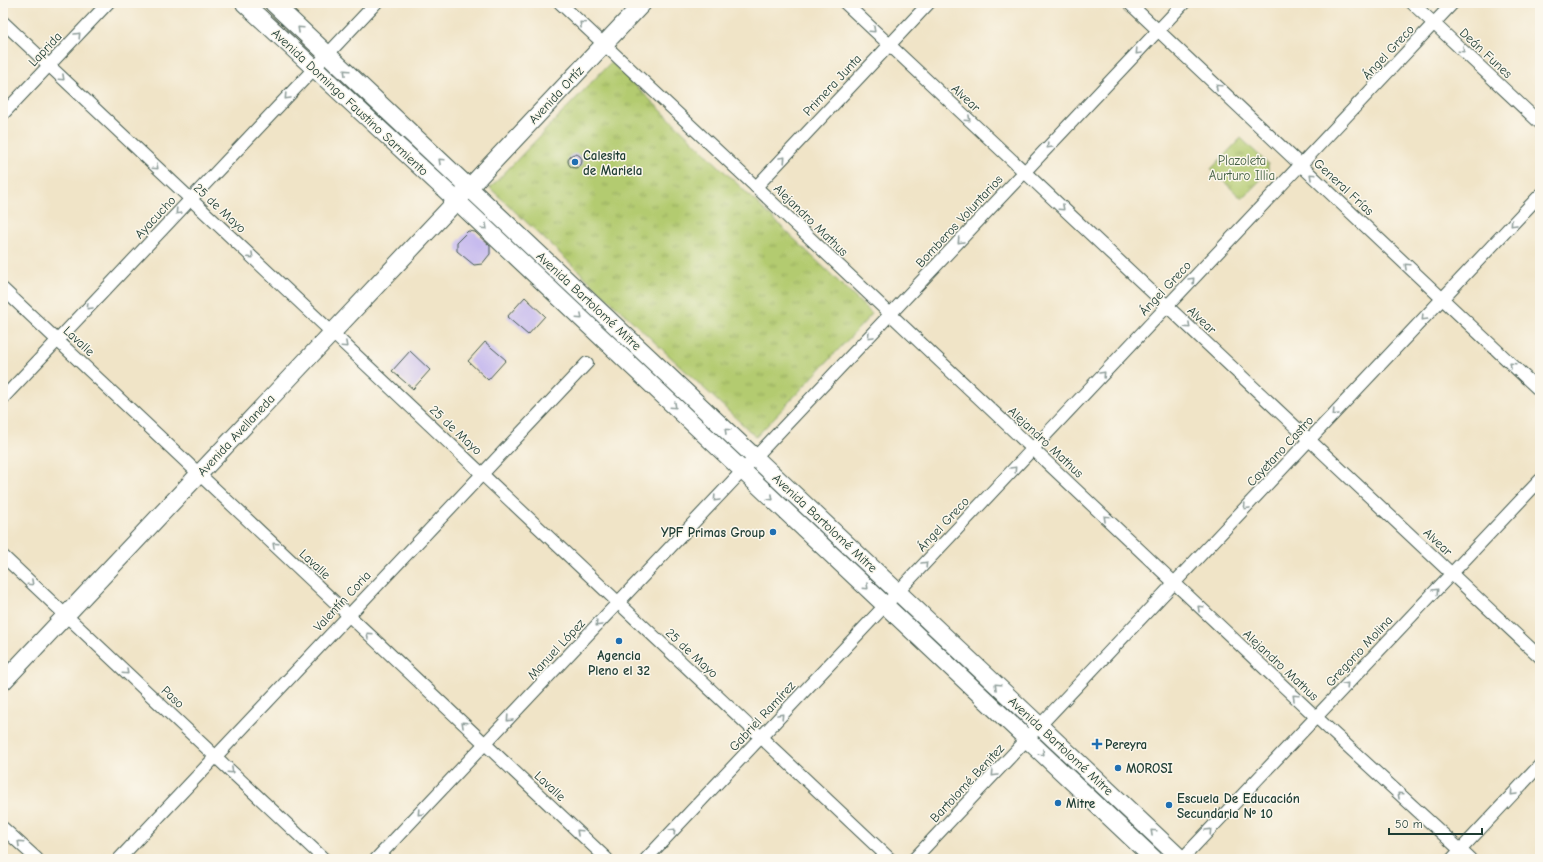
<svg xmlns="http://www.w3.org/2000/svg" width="1543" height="862" font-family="'Comic Neue',sans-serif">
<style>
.park{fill:url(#park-tufts);stroke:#698452}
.building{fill:#c6baee}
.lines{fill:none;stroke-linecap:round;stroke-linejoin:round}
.minor-casing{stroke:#3e564a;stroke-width:14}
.secondary-casing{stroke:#3e564a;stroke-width:19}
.minor{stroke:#fff;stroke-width:12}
.secondary{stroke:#fff;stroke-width:17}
.oneway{stroke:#8f9e9a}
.poi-dot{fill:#1f6fb2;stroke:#fbf7ec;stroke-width:1.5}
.labels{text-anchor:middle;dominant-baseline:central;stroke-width:3;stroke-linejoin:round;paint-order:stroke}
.street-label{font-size:13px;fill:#1f3d34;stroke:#fbf7ec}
.poi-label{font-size:13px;font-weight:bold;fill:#1f3d34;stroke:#fbf7ec;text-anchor:start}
.park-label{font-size:13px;fill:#446043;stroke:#fbf7ec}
</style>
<defs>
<pattern id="park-tufts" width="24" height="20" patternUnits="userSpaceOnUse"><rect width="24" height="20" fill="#b3cb70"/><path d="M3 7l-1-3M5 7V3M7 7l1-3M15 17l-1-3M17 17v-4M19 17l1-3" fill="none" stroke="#91a65d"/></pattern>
</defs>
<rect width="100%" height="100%" fill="#fbf7ec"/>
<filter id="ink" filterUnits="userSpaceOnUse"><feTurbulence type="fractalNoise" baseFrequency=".025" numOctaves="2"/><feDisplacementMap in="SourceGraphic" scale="8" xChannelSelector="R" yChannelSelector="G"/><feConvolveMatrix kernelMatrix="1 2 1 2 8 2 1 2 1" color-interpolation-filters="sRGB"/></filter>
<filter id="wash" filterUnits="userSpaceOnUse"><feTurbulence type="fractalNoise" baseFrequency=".012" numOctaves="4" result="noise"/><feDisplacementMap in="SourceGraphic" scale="16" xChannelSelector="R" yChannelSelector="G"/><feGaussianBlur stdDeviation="0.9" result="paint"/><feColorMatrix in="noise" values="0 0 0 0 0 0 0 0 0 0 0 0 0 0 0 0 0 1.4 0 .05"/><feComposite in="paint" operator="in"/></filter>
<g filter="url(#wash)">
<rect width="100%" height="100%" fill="#f0e4c7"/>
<g class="park">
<polygon points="611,62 872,314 756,437 490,188"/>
<polygon points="1241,138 1268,164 1268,172 1242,199 1211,169"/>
</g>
<g id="blocks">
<g class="building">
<circle cx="575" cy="161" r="7"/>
<polygon points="468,231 475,232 490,246 490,254 482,264 474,265 457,251 457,242"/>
<polygon points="525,297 545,316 528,335 507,317"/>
<polygon points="485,342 506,360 488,380 468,361"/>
<polygon points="410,351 430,370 413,389 392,371"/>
</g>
</g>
</g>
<g filter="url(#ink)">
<use href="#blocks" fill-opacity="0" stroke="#3e564a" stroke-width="1"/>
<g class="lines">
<g class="minor-casing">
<g id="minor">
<polyline points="560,3 756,187 1316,717 1470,859"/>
<polyline points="845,3 1540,657"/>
<polyline points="1129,3 1540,391"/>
<polyline points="1412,3 1540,123"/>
<polyline points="3,22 890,859"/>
<polyline points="3,114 108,3"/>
<polyline points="756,187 929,3"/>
<polyline points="3,289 607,859"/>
<polyline points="3,398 376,3"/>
<polyline points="3,556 324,859"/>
<polyline points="3,828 37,859"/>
<polyline points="119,859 587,363"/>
<polyline points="376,859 1184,3"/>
<polyline points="646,859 1453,3"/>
<polyline points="914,859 1540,195"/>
<polyline points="1182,859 1540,480"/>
<polyline points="1452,859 1540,765"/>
</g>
</g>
<g class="secondary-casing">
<g id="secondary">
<polyline points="244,3 457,201 1154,859"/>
<polyline points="273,3 1181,859"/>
<polyline points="3,682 643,3"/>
</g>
</g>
<use href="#minor" class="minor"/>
<use href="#secondary" class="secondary"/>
</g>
<defs><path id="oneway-chevron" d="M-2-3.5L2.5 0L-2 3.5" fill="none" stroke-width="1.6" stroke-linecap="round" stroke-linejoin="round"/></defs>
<g class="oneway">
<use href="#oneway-chevron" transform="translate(582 24) rotate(-137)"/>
<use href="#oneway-chevron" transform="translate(300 29) rotate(-137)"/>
<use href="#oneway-chevron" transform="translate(873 30) rotate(43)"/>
<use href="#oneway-chevron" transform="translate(78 35) rotate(-47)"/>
<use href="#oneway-chevron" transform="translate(1462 50) rotate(43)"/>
<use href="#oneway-chevron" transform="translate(1138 52) rotate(133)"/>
<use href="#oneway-chevron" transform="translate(346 72) rotate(-137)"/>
<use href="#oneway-chevron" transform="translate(62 78) rotate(43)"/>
<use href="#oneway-chevron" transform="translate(1218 87) rotate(-137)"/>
<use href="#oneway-chevron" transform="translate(287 97) rotate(133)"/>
<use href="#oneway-chevron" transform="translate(968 119) rotate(43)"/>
<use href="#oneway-chevron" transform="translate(1049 146) rotate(133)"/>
<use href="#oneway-chevron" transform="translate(783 159) rotate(-47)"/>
<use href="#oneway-chevron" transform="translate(441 161) rotate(-137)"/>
<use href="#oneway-chevron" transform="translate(156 167) rotate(43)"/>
<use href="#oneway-chevron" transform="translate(1312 176) rotate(-137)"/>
<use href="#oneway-chevron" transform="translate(1062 208) rotate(43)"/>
<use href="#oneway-chevron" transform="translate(178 212) rotate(133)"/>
<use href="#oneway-chevron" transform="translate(1513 224) rotate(133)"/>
<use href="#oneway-chevron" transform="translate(485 227) rotate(43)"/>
<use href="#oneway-chevron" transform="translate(960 241) rotate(133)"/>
<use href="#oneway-chevron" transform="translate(251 256) rotate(43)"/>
<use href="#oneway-chevron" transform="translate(1407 266) rotate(-137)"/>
<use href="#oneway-chevron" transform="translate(1192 280) rotate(-47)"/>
<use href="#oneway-chevron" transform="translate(89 307) rotate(133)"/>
<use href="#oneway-chevron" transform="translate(580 317) rotate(43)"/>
<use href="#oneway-chevron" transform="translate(1424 318) rotate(133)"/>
<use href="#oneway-chevron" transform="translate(1188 326) rotate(43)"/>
<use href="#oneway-chevron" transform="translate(870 336) rotate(133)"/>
<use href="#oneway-chevron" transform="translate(345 345) rotate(43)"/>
<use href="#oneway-chevron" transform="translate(1512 365) rotate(-137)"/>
<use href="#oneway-chevron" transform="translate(1103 374) rotate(-47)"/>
<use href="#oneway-chevron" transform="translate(674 406) rotate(43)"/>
<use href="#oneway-chevron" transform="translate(1335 413) rotate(133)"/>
<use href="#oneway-chevron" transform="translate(727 431) rotate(-137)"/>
<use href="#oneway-chevron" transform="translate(1014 469) rotate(-47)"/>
<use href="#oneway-chevron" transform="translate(771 498) rotate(43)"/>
<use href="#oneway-chevron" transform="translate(716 499) rotate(133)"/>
<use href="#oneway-chevron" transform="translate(1246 507) rotate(133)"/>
<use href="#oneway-chevron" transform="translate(1106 518) rotate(-137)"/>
<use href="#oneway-chevron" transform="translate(275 545) rotate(-137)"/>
<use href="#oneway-chevron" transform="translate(925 564) rotate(-47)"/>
<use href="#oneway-chevron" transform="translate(31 583) rotate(43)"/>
<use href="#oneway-chevron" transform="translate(866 587) rotate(43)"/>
<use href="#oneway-chevron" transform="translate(1436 591) rotate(-47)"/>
<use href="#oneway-chevron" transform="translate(1200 608) rotate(-137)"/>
<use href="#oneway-chevron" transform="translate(598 624) rotate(133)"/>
<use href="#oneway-chevron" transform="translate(369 635) rotate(-137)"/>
<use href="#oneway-chevron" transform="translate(126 672) rotate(43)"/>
<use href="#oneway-chevron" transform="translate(1346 685) rotate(-47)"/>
<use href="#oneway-chevron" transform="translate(997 686) rotate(-137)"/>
<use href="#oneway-chevron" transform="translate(1295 697) rotate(-137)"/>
<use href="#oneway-chevron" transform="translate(781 716) rotate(-47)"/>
<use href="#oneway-chevron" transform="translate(509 719) rotate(133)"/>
<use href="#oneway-chevron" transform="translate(464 724) rotate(-137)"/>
<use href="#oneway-chevron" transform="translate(1042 753) rotate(43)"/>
<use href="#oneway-chevron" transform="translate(231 771) rotate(43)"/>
<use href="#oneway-chevron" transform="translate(994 774) rotate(133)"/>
<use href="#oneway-chevron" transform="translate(1513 793) rotate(133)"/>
<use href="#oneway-chevron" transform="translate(1400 795) rotate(-137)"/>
<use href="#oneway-chevron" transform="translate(420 813) rotate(133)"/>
<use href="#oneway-chevron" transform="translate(673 831) rotate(-47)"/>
<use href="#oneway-chevron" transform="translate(1209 831) rotate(-47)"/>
<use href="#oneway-chevron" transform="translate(579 832) rotate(-137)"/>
<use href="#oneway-chevron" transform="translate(1153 832) rotate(-137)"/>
<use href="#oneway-chevron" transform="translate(20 843) rotate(-137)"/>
</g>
</g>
<g class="poi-dot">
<circle cx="575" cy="162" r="4"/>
<circle cx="773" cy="532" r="4"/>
<circle cx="619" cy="641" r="4"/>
<path d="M1095 738h4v4h4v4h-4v4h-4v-4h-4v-4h4z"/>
<circle cx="1118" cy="768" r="4"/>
<circle cx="1058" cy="803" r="4"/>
<circle cx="1169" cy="805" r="4"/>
</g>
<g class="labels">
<g class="street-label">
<text transform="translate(45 49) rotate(-47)">Laprida</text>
<text transform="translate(1388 52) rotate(-47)">Ángel Greco</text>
<text transform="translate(1486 53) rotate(43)">Deán Funes</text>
<text transform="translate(832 85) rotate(-47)">Primera Junta</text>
<text transform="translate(556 95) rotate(-47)">Avenida Ortíz</text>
<text transform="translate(966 98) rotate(43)">Alvear</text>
<text transform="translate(350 102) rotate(43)">Avenida Domingo Faustino Sarmiento</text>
<text transform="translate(1344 187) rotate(43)">General Frías</text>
<text transform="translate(220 208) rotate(43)">25 de Mayo</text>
<text transform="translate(155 217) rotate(-47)">Ayacucho</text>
<text transform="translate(811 220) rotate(44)">Alejandro Mathus</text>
<text transform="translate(959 221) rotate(-47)">Bomberos Voluntarios</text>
<text transform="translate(1165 288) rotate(-47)">Ángel Greco</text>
<text transform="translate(589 301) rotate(43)">Avenida Bartolomé Mitre</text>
<text transform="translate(1202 320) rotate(43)">Alvear</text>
<text transform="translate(79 341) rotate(43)">Lavalle</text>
<text transform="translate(456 430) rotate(43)">25 de Mayo</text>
<text transform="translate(236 435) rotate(-47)">Avenida Avellaneda</text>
<text transform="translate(1046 442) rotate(43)">Alejandro Mathus</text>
<text transform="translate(1280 451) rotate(-47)">Cayetano Castro</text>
<text transform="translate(825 523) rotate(43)">Avenida Bartolomé Mitre</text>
<text transform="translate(943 524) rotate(-47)">Ángel Greco</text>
<text transform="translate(1438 542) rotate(43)">Alvear</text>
<text transform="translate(315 564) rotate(43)">Lavalle</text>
<text transform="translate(342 601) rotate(-47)">Valentín Coria</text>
<text transform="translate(556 649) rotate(-47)">Manuel López</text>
<text transform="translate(1359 651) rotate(-47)">Gregorio Molina</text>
<text transform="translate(692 653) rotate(43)">25 de Mayo</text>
<text transform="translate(1281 665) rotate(43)">Alejandro Mathus</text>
<text transform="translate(173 697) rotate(43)">Paso</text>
<text transform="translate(762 716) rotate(-47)">Gabriel Ramírez</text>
<text transform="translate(1061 746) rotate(43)">Avenida Bartolomé Mitre</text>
<text transform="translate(967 783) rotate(-47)">Bartolomé Benitez</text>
<text transform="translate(550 786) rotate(43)">Lavalle</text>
</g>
<g class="poi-label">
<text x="583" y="155">Calesita<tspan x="583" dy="15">de Mariela</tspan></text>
<text x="765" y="532" text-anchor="end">YPF Primas Group</text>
<text x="619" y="655" text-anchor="middle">Agencia<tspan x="619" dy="15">Pleno el 32</tspan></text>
<text x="1105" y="744">Pereyra</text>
<text x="1126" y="768">MOROSI</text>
<text x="1177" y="798">Escuela De Educación<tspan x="1177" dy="15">Secundaria Nº 10</tspan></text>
<text x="1066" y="803">Mitre</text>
</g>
<g class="park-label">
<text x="1242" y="160">Plazoleta<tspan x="1242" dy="15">Aurturo Illia</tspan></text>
</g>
</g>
<rect width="1543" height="862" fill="none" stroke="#fbf7ec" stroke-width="16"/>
<path d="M1389 828v6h93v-6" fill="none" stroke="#1f3d34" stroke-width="2"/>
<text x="1395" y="828" font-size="12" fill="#1f3d34" stroke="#fbf7ec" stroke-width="3" paint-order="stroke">50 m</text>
</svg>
